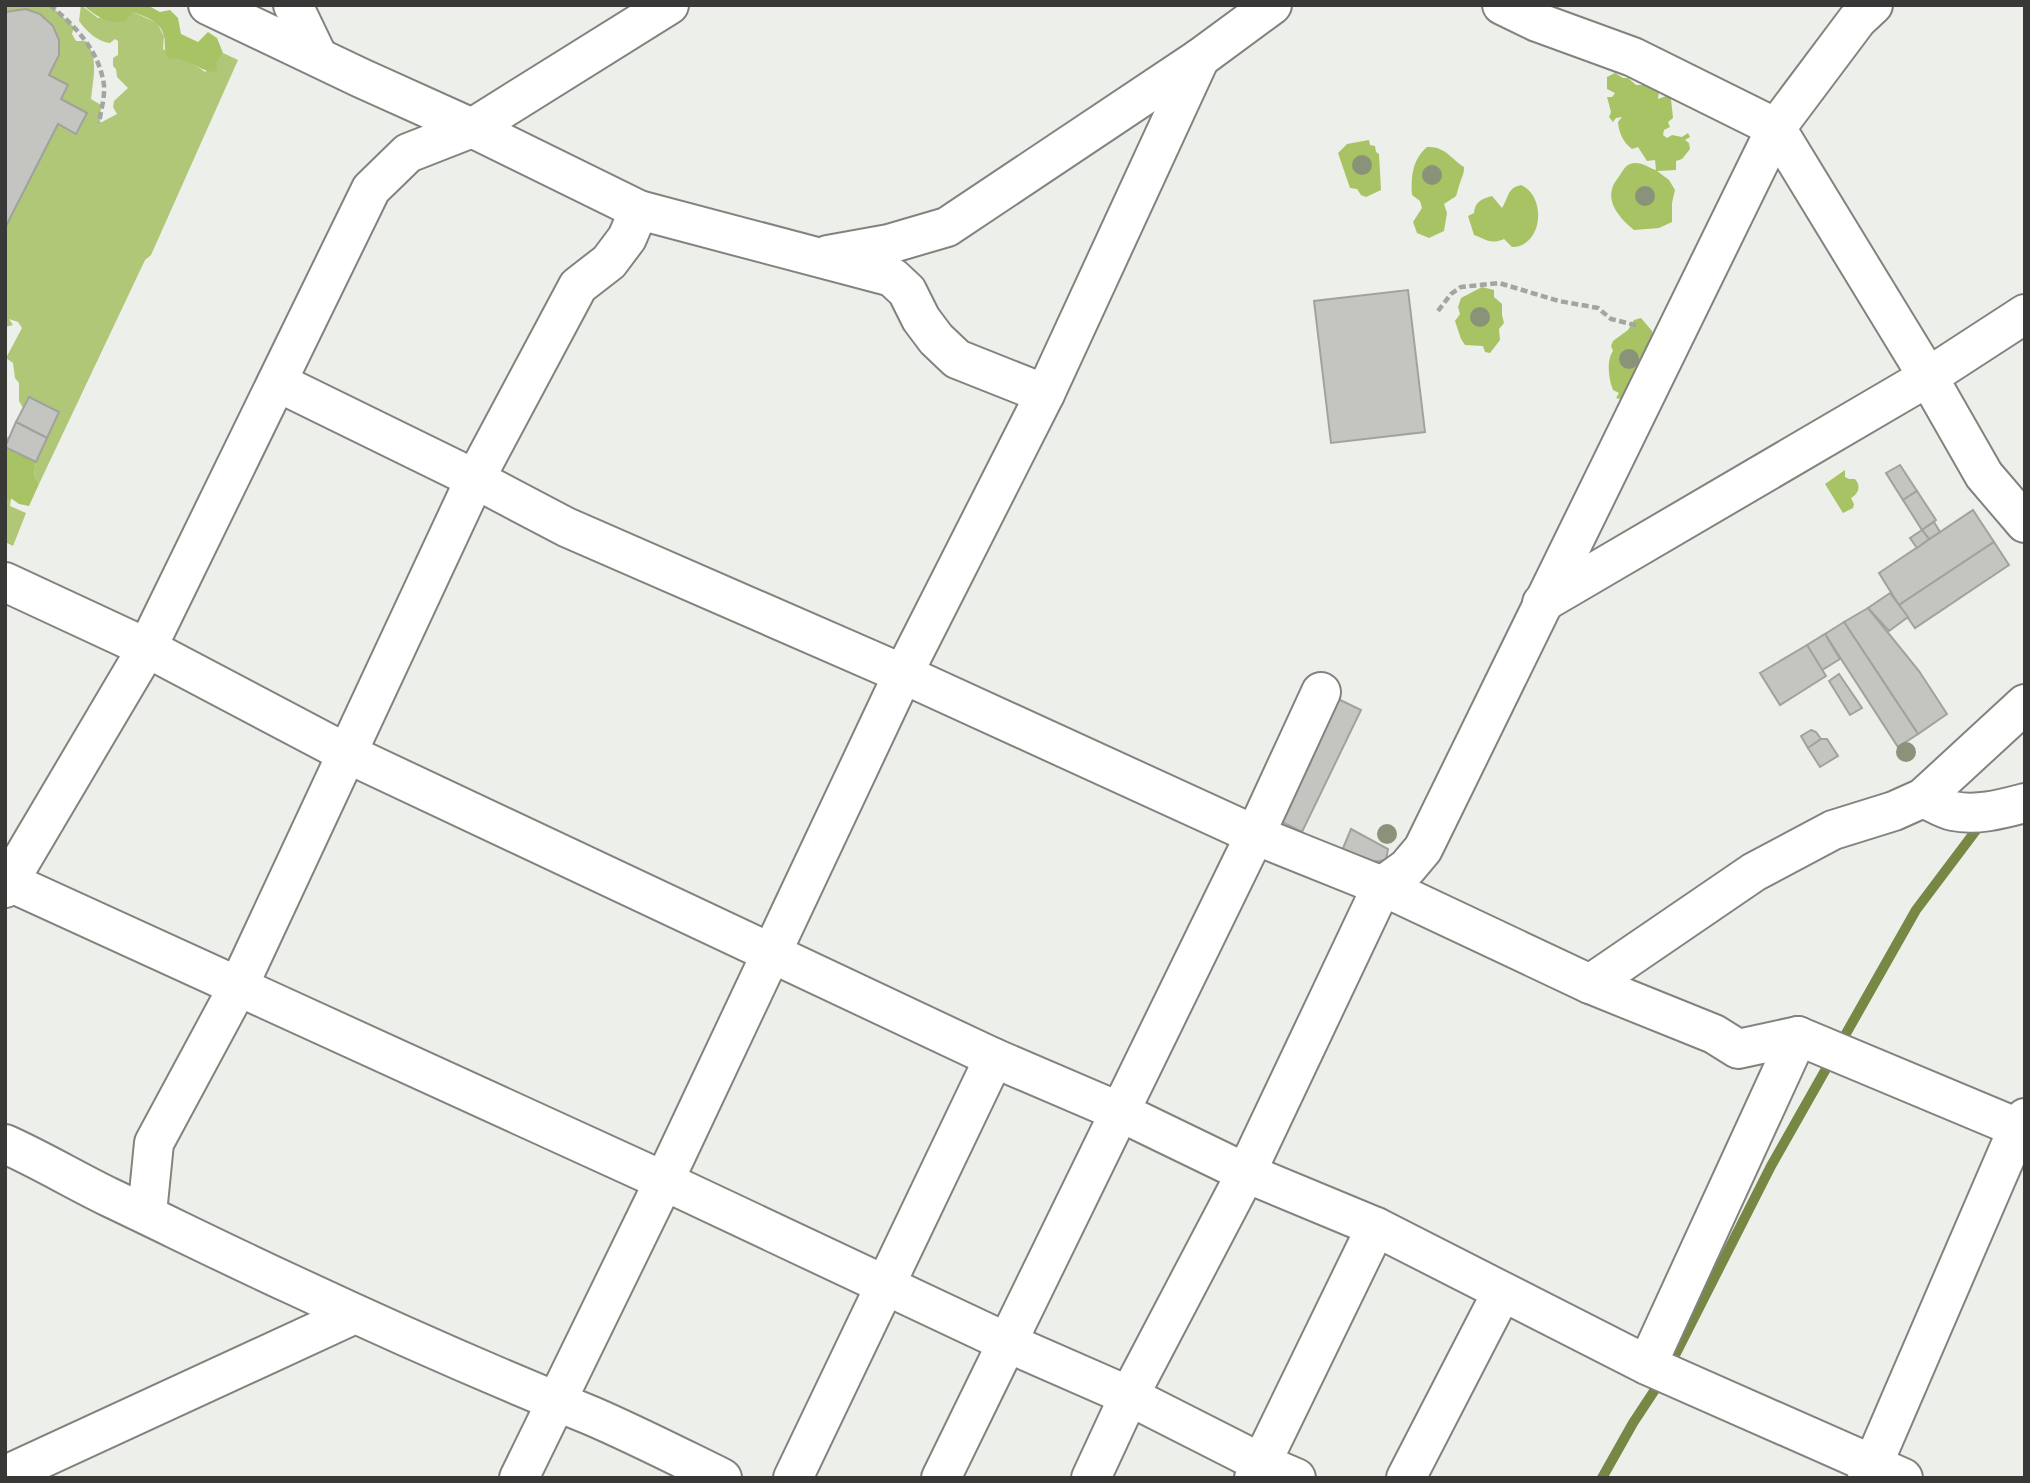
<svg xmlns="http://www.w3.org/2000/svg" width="2030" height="1483" font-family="'IBM Plex Sans',sans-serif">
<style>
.green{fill:#afc777}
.forest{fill:#a8c363}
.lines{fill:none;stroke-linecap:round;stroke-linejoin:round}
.stream{stroke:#768844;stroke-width:10}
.building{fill:#c4c5c1;stroke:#a1a29e;stroke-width:2}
.minor-casing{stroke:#82837f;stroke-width:42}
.path{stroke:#a3a5a1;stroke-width:4.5;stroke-dasharray:7 3.5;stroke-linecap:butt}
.minor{stroke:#fff;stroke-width:38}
.tree{fill:#8b927a}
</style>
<rect width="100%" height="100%" fill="#edefeb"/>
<g class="green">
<path d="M5,5H50L74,27L72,34L76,41H86C99,59 93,78 91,99L101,105L100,123L117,114L113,107L114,101L128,88L117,77L116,69L113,66V58L118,55V41L115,39L110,43C98,42 86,31 79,21L81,5L98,18L133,12L157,23L164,36L163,49C178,58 193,62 205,72L223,53L238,60L151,255L145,260L39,484L34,475L36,462L59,412L29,398L23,408L19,401V383L15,378L13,363L6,358L22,328L18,322L9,319L13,325L5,327V228L58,124L76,134L87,113L61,99L68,85L49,75C52,69 58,61 59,55C66,23 31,4 5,12Z"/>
<polygon points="11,499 10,506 26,513 13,546 5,542 5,501"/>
</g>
<g class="forest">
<path d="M83,5H147L160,12L170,10L178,18L181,34L198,42L208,32L217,38L223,53L216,62L217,72C198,72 192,58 168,58C163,49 166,44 164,36C161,21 145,17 133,12L124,22C106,23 97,17 83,5Z"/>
<path d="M1615,73L1623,78H1628L1636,85H1649L1651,89L1659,91L1658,99L1669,95L1671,99L1673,118L1668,122L1670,127L1664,130L1663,135L1667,138L1672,135L1682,137L1688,133L1690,137L1685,140L1689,143L1690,149L1682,159L1676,161V170L1657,171L1669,180L1675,190L1672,203V222L1659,228L1634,230C1617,216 1602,197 1618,178C1623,171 1625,164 1634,163C1642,162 1649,168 1656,170L1655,160L1647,161L1638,147L1632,149C1623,142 1619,133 1618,122L1622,117L1616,118L1613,122L1609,117L1611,112L1607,97H1612L1615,93L1607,89V77Z"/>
<polygon points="1369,140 1370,145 1375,146 1376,152 1379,154 1381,190 1366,197 1361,195 1357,189 1350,188 1338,153 1347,144"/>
<path d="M1427,147C1445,146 1450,158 1464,167C1464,175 1462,176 1460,183C1454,201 1460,193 1444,204L1447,213L1444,231L1429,238L1417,233L1413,222L1422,208L1420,201L1412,195C1411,177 1412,160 1427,147Z"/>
<path d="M1521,185C1547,196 1543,247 1512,247L1504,239C1490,245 1486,239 1474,235L1468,216L1474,213C1475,201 1482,199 1492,196L1502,208C1509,197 1507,188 1521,185Z"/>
<polygon points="1482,287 1494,290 1494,297 1502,304 1502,315 1504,323 1499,329 1500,340 1490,353 1485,352 1483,346 1465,345 1461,339 1455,321 1460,314 1458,307 1461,298"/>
<path d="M1641,318L1652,331L1653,342L1624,400L1616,398L1619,393L1613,390C1609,379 1606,361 1613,351L1611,346L1613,341L1628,330L1634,320Z"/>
<polygon points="9,437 36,462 34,475 39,484 29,506 19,504 12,499 5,501 5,438"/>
<path d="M1845,470V477L1849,479H1855C1861,486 1859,493 1851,498L1854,504L1853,508L1843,513L1825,484Z"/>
</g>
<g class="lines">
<polyline class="stream" points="1602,1478 1633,1423 1666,1373 1771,1166 1916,910 1983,821"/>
</g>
<g class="building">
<polygon points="26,9 40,14 53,26 59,40 59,55 49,75 68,85 61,99 87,113 76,134 58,124 5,228 5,12"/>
<polygon points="1408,290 1425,432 1331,443 1314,301"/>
<polygon points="29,397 59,412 47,438 16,422"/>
<polygon points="16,422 47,438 36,462 5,447"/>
<polygon points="1900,465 1917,491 1903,500 1886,473"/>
<polygon points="1917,491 1936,520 1922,530 1903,500"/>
<polygon points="1973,510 1994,542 1899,605 1879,573"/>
<polygon points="1934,522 1940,532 1929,539 1922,530"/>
<polygon points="1922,530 1929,539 1917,548 1910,538"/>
<polygon points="1994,542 2009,565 1915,628 1899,605"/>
<polygon points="1890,593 1908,617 1889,631 1868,608"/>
<polygon points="1868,608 1919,671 1947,714 1918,734 1844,622"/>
<polygon points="1844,622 1918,734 1898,747 1825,634"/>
<polygon points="1825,634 1840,659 1822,670 1807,645"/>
<polygon points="1807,645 1826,676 1780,705 1760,673"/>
<polygon points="1839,674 1862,708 1850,715 1829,681"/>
<polygon points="1334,697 1361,710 1302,832 1276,819"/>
<polygon points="1811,730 1816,732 1821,739 1808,748 1801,736"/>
<polygon points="1821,739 1827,739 1838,756 1820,767 1808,748"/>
<polygon points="1351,829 1388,849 1386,860 1371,862 1341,853"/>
</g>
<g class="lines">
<g class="minor-casing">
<g id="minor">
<polyline points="208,5 361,78 472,128 639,210 892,277 907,291 921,319 936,339 957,359 1045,394"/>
<polyline points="293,5 318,57"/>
<polyline points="1502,5 1537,22 1633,57 1776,128 1928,377 1984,475 2025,523"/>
<polyline points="828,255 889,244 947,227 1200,58 1272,5"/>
<polyline points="277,382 475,479 566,527 903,674 1255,835 1382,886 1590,984 1714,1034 1738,1049 1798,1036 2025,1131"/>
<polyline points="5,582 147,648 346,753 994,1058 1120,1112 1246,1173 1376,1227 1647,1365 1903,1478"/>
<polyline points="1542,603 1928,377 2025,314"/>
<path d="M1923,798C1933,802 1943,809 1953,811C1977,816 2002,809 2025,803"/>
<polyline points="5,880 664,1181 1008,1343 1129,1396 1261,1463 1296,1478"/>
<polyline points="5,888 147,648 371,189 408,153 472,128 669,5"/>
<polyline points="1590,984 1754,872 1833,830 1894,811 1923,798 2025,704"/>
<path d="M5,1144C41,1160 74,1180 109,1197C170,1226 230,1256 291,1284C391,1331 491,1375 592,1416C636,1435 679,1457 722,1478"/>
<polyline points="147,1213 154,1143 238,987 475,479 578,286 609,262 627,238 639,210"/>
<polyline points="1647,1365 1798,1036"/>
<polyline points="7,1478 8,1474 355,1314"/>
<polyline points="519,1478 664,1181 903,674 1045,394 1200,58"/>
<polyline points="793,1478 994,1058"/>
<polyline points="941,1478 1255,835 1321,692"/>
<polyline points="1091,1478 1129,1396 1246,1173 1382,886 1407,868 1423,849 1776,128 1857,20 1873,5"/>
<polyline points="1254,1478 1376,1227"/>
<polyline points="1406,1478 1502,1292"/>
<polyline points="1867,1478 2018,1128 2025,1118"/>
</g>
</g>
<g class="path">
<path d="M50,5C75,26 99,50 104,85C105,96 101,111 99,123"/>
<polyline points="1438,311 1451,294 1461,287 1499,283 1559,301 1598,308 1611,319 1639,326"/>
</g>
<use href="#minor" class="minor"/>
</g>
<g class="tree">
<circle cx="1362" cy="165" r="10"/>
<circle cx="1432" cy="175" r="10"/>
<circle cx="1645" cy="196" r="10"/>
<circle cx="1480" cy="317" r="10"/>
<circle cx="1629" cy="359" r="10"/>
<circle cx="1906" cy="752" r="10"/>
<circle cx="1387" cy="834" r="10"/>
</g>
<rect width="2030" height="1483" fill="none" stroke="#383937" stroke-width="14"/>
</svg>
